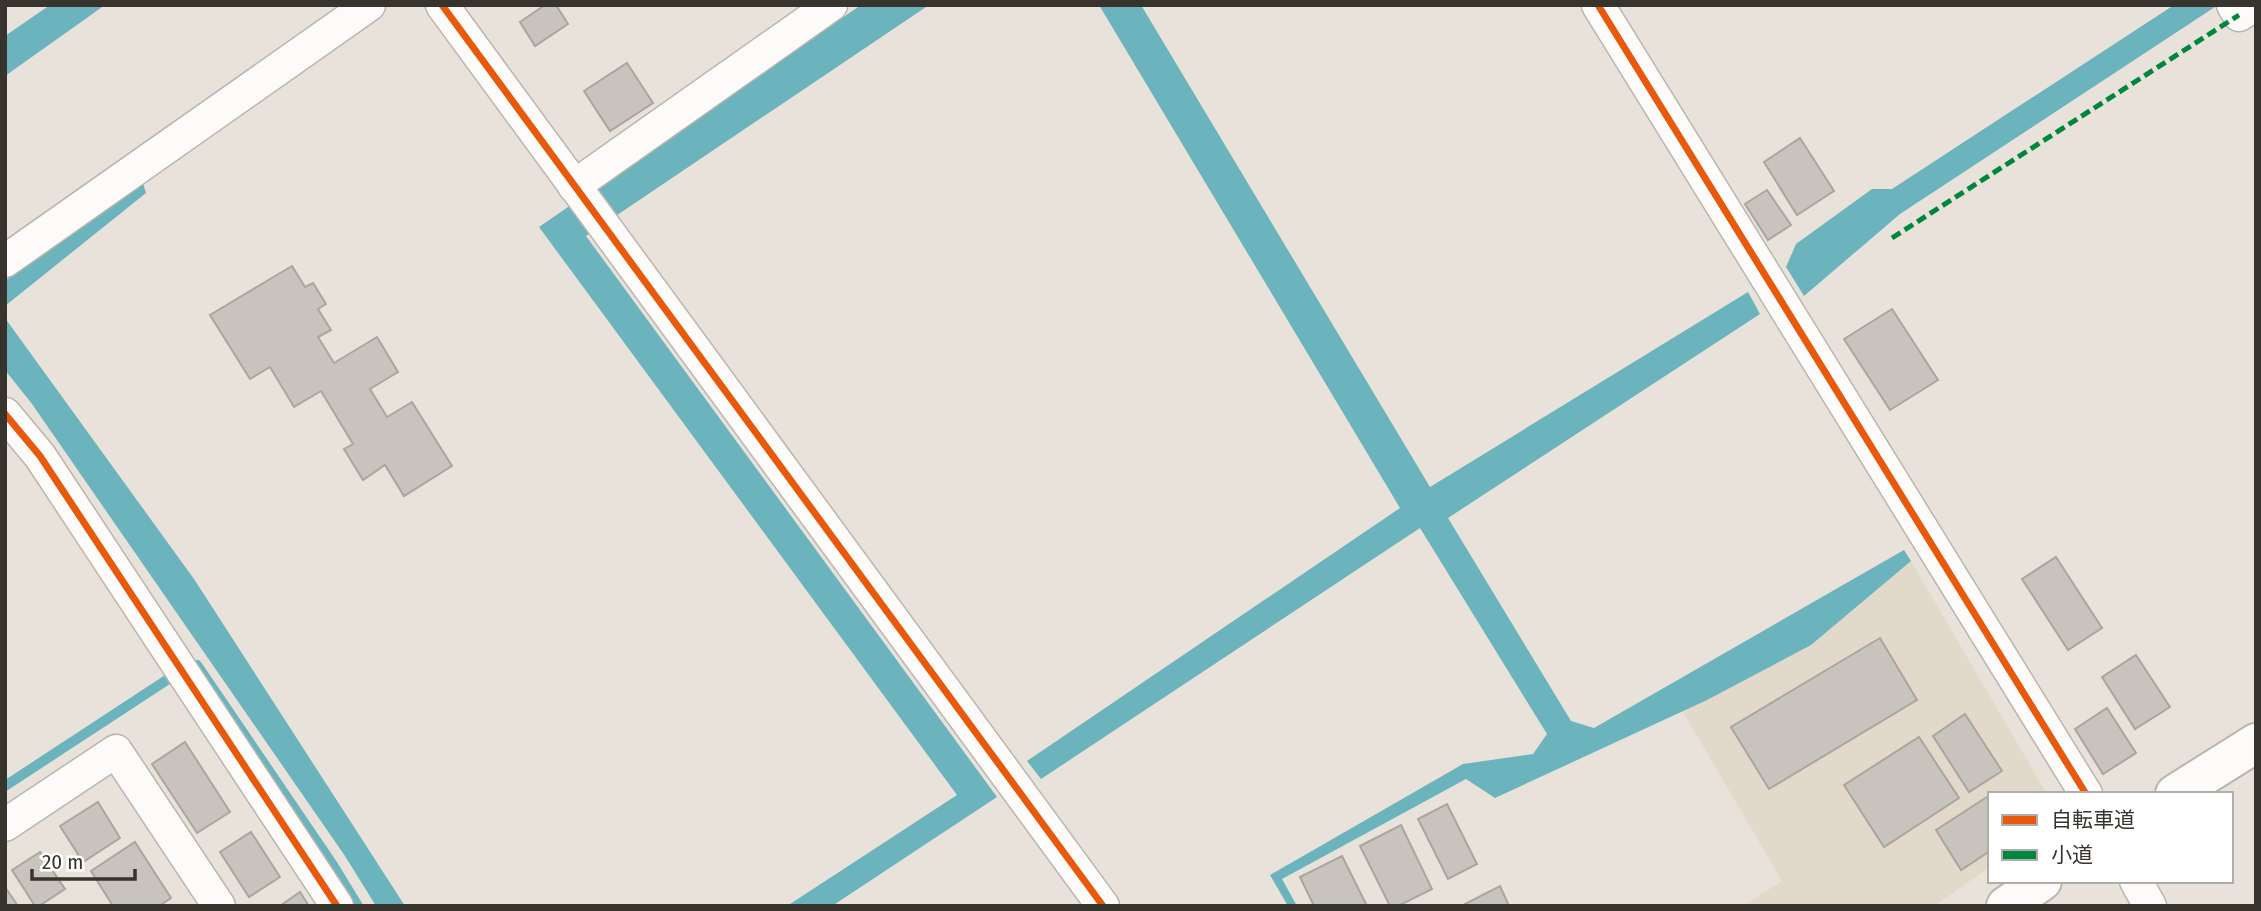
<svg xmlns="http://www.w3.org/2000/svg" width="2261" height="911" font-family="'Fira Sans Condensed','Noto Sans JP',sans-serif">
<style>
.built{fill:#e3d9ca}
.water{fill:#6bb4bd}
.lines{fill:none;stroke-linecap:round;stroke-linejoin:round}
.stream{stroke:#6bb4bd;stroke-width:10}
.building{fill:#c8c4bd;stroke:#aaa59f;stroke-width:2}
.minor-casing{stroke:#bab5af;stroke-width:35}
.primary-casing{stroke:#bab5af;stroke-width:42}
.minor{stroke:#fcfbf9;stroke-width:32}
.primary{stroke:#fcfbf9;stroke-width:38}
.quiet{stroke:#00873e;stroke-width:5;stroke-dasharray:10 5;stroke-linecap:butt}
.cycleway-casing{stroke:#fff;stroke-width:11}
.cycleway{stroke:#e8590c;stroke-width:7}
</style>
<rect width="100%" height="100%" fill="#e8e2da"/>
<polygon class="built" points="1911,561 2047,794 1990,794 1990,867 1934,906 1743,906 1782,881 1676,700"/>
<g class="water">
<polygon points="50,5 105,5 5,76 5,36"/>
<polygon points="861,5 929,5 586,236 997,797 832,906 787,906 957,795 539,227"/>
<polygon points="1099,5 1141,5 1430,487 1748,292 1760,314 1448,518 1571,721 1594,728 1904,550 1911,561 1811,645 1707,700 1495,798 1466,779 1282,879 1297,906 1288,906 1270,875 1463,764 1533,754 1547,734 1420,528 1041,779 1027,761 1400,508"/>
<polygon points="2174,5 2218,5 1900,214 1804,296 1786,267 1796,244 1872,189 1892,189"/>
<polygon points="142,180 146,193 5,306 5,281"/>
<polygon points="5,318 194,579 405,906 376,906 345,856 32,404 5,370"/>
</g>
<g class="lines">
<g class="stream">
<polyline points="197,665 333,865 358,906"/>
<polyline points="5,786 179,672"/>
</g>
</g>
<g class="building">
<polygon points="545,5 556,5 568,24 535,46 520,22"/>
<polygon points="627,63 653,103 610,131 584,91"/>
<polygon points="1800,138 1834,191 1797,215 1764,162"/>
<polygon points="1767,190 1791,225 1768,240 1745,204"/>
<polygon points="292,266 305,287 313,283 326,304 318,309 331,330 318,337 334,363 377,337 398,372 370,389 387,417 412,402 452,466 404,496 385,465 363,480 344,449 353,444 321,391 294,407 270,367 250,379 210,315"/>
<polygon points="1892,309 1938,380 1890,410 1844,339"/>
<polygon points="2056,557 2102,628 2068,650 2022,579"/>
<polygon points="1880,638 1917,700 1769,789 1731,727"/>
<polygon points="2136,655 2170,707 2135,729 2102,677"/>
<polygon points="2107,708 2136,753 2103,774 2075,729"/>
<polygon points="1965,714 2002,771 1969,792 1933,736"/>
<polygon points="1919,737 1959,798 1884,847 1844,785"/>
<polygon points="185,742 230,812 197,833 152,764"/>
<polygon points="1990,795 1990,851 1961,870 1936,830"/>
<polygon points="98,802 120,838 83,862 60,826"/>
<polygon points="1447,804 1477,864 1448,879 1418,819"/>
<polygon points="1401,825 1432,889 1398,906 1390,906 1360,846"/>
<polygon points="251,832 280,877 249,897 220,852"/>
<polygon points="135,842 171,898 159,906 113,906 91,871"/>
<polygon points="40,852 65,889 39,906 35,906 12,870"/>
<polygon points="1342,856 1367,906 1314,906 1300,877"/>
<polygon points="1500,886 1509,906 1466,906 1465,904"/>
<polygon points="5,887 18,906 5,906"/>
<polygon points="300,892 309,906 280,906"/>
</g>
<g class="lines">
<g class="minor-casing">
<g id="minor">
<polyline points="442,5 1103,906"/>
<polyline points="1598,5 2086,794"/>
<polyline points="2233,5 2239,15 2255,5"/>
<polyline points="574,186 831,5"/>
<polyline points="5,261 369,5"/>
<polyline points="5,414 40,456 337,906"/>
<polyline points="5,825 116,751 219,906"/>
<polyline points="2136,881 2150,906"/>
</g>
</g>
<g class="primary-casing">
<g id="primary">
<polyline points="2175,794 2256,743"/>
<polyline points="2006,906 2042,881"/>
</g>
</g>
<use href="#minor" class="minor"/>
<use href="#primary" class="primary"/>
<polyline class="quiet" points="1892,238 2239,15"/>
<g class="cycleway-casing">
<g id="cycleway">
<polyline points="442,5 1103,906"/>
<polyline points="1598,5 2086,794"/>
<polyline points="5,414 40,456 337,906"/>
</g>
</g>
<use href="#cycleway" class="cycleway"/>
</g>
<rect width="2261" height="911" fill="none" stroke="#37332d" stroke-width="14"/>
<rect x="1988" y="792" width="245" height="91" fill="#ffffff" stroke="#afadab" stroke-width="2"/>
<rect x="2002" y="815" width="35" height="10" fill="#e8590c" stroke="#afadab" stroke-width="2"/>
<text x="2051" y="827" font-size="21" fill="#37332d">自転車道</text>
<rect x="2002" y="850" width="35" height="10" fill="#00873e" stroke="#afadab" stroke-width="2"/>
<text x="2051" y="862" font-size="21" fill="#37332d">小道</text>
<path d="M32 869v10h103v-10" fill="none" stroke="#37332d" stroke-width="3.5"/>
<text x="42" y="869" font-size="21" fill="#37332d" stroke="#ffffff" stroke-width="5" paint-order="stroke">20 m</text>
</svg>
